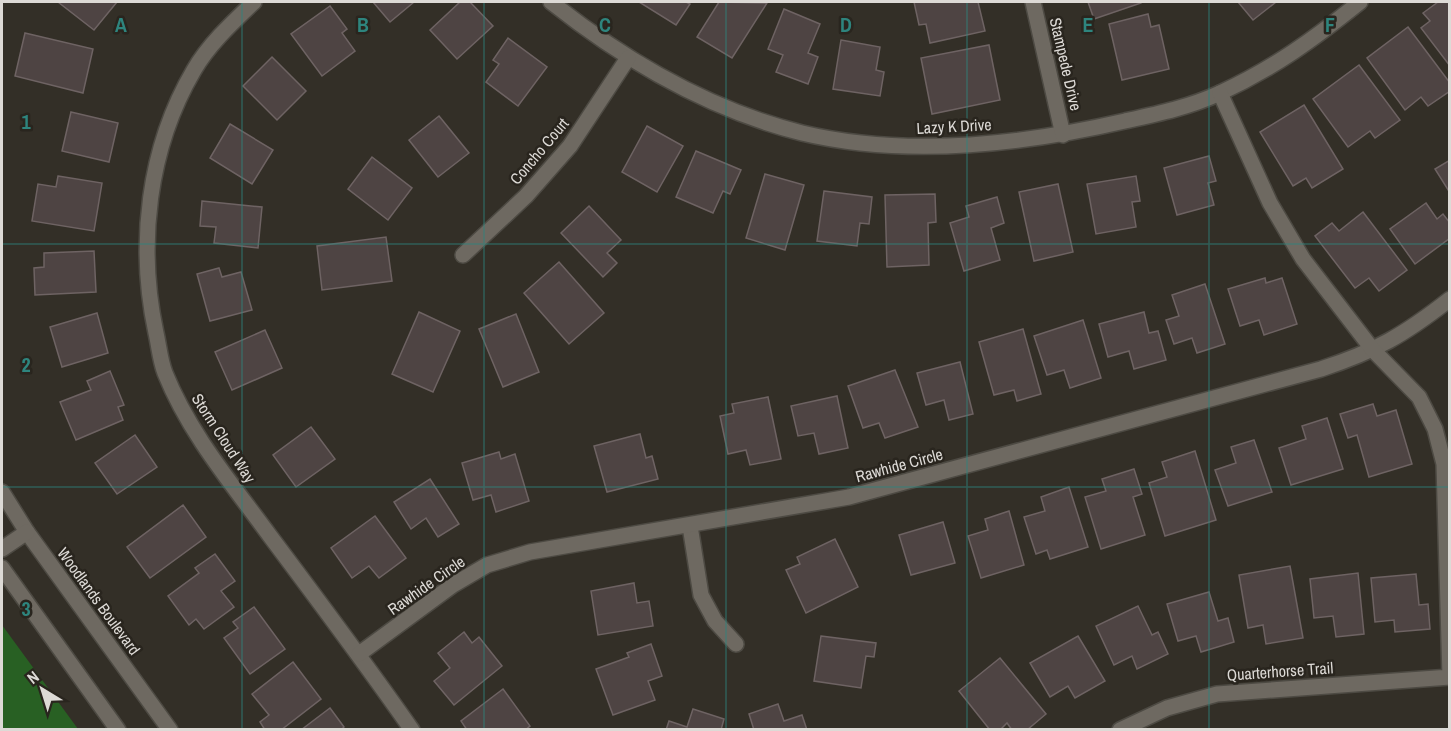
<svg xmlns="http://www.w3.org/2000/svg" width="1451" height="731" font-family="'Archivo Narrow',sans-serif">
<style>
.green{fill:#286023}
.building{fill:#4e4443;stroke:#6e6363;stroke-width:1.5}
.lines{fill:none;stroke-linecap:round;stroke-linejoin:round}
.minor-casing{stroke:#4d4a43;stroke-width:18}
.minor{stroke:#6e6961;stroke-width:15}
.grid{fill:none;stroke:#2e857e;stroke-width:1.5;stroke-opacity:0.55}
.labels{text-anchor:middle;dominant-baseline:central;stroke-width:5;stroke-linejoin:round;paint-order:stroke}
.street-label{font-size:16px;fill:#dddad6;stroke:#29251e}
.grid-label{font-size:20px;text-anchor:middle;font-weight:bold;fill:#2e857e;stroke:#29251e;stroke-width:5;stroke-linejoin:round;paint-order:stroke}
</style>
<rect width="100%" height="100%" fill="#332f27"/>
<polygon class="green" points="2,625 78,729 2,729"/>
<g class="building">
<polygon points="58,2 117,2 94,30"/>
<polygon points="373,2 414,2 390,22"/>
<polygon points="460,2 470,2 493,26 457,59 430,30"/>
<polygon points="639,2 686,2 690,4 676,25"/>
<polygon points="719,2 767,3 732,58 697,37"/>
<polygon points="914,2 978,2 985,31 930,43 926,24 919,25"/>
<polygon points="1088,2 1141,2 1141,3 1094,19"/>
<polygon points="1238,2 1276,2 1253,20"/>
<polygon points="1438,2 1450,2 1450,66 1421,28 1430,21 1423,13"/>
<polygon points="330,6 347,29 342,33 355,51 322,76 291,34"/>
<polygon points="784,9 820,24 808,53 818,57 808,84 776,72 783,55 768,49"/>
<polygon points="1148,14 1151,27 1159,25 1169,69 1122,80 1109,24"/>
<polygon points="1408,27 1450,83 1450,91 1428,106 1421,97 1405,110 1367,58"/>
<polygon points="25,33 93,49 83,93 15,76"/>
<polygon points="508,38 547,67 518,106 486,82 499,64 493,60"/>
<polygon points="841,40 880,47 876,70 884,72 880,96 833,89"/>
<polygon points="989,45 1000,100 932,114 921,58"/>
<polygon points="272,57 306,91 277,120 243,86"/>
<polygon points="1359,65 1400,120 1375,138 1370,131 1348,147 1313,99"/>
<polygon points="1304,105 1343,169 1312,188 1306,178 1293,186 1260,132"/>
<polygon points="71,112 118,123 109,162 62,151"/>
<polygon points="439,116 469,153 438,177 409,140"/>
<polygon points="230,124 273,150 252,184 210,158"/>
<polygon points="647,126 683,146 657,192 622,172"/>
<polygon points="696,151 741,170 730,194 723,191 713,213 676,197"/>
<polygon points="1209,156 1216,181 1208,183 1214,205 1177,215 1164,168"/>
<polygon points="372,157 412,188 388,220 348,189"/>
<polygon points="1450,160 1450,193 1435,169"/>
<polygon points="765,174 804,185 785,250 746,238"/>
<polygon points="58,176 102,183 94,231 32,221 38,184 56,187"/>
<polygon points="1136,176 1140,201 1132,202 1136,227 1096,234 1087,184"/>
<polygon points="1058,184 1073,252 1034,261 1019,192"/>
<polygon points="824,191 872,197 869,224 860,223 857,246 817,241"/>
<polygon points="935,194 936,222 928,223 929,265 887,267 885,195"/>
<polygon points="997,197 1004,223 991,228 1000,260 964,271 950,223 969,217 966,206"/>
<polygon points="202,201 262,207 258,248 214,243 216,227 200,226"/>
<polygon points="1426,203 1437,219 1443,214 1450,223 1450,238 1415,264 1390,229"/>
<polygon points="589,206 621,240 607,253 617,263 603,277 561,233"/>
<polygon points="1363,212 1407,270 1379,291 1369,278 1355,288 1315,236 1332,223 1339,231"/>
<polygon points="386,237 392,281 322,290 317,246"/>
<polygon points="94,251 96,292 35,295 34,268 44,267 44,253"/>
<polygon points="559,262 604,313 569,344 524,293"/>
<polygon points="219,268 222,277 241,272 252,310 210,321 197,274"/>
<polygon points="1265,278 1266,283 1282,278 1297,324 1264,335 1259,320 1240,326 1228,289"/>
<polygon points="1205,284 1225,344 1197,353 1192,338 1174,344 1166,320 1179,316 1172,295"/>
<polygon points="419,312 460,331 433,392 392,374"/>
<polygon points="1144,312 1149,333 1158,331 1166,360 1134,369 1129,351 1108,357 1099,324"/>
<polygon points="97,313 108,353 62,367 50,327"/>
<polygon points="516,314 539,372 503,387 479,329"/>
<polygon points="1083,320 1101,378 1070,388 1064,370 1047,375 1034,336"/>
<polygon points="1023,329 1041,394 1017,401 1014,390 994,395 979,342"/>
<polygon points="265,330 282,368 232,390 215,352"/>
<polygon points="960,362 973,414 949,420 944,400 926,405 917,373"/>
<polygon points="895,370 918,427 885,438 879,423 863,428 848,386"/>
<polygon points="110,371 124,405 118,407 123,420 76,440 60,402 91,390 87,381"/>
<polygon points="837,396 848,448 819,454 814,433 798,436 791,406"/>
<polygon points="768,397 781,459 750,465 746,450 728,454 720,416 734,413 732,404"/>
<polygon points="1373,404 1377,416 1396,410 1412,464 1369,477 1357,435 1348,438 1340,414"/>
<polygon points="1327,418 1343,469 1291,485 1279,448 1306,439 1302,426"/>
<polygon points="311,427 335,459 296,487 273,455"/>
<polygon points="640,434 646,458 652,456 658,479 607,492 594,446"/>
<polygon points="135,435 157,467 117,494 95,463"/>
<polygon points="1254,440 1272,492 1228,506 1215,470 1236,463 1231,447"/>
<polygon points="1195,451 1216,520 1165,536 1149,483 1167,477 1162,462"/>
<polygon points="499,452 501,459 515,454 529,501 496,512 491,495 473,500 462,463"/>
<polygon points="1134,469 1142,494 1133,497 1145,535 1101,549 1085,497 1106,491 1102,479"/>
<polygon points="430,479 459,524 438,537 426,518 411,529 394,502"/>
<polygon points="1069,487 1088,547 1050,559 1047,550 1036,554 1024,517 1045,511 1041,497"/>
<polygon points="183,505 206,537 150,578 127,547"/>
<polygon points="1009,511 1024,565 981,578 968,536 988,530 985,519"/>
<polygon points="375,516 406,558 379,578 369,566 352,578 331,548"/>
<polygon points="943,522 955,563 911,575 899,535"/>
<polygon points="835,539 858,587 806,613 786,570 800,564 797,557"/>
<polygon points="215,554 235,581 221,591 234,607 204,629 196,619 189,625 168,596 199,573 195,568"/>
<polygon points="1290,566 1303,638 1266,644 1263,625 1248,628 1239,575"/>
<polygon points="1358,573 1364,634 1336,637 1333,616 1314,618 1310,579"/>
<polygon points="1416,574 1419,605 1428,604 1430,629 1395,632 1394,620 1375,622 1371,578"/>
<polygon points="634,583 637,603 649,601 653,626 598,635 591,591"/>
<polygon points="1209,592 1218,621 1228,618 1234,642 1201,652 1196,636 1178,641 1167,604"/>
<polygon points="1138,606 1152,635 1158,632 1168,654 1137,669 1132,656 1114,665 1096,626"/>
<polygon points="254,607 285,649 250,674 224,638 238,628 233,622"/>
<polygon points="464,632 472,643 479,637 502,666 454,705 434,681 450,668 438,653"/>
<polygon points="821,636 876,643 874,657 866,656 861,688 814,681"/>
<polygon points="1078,636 1105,681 1075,698 1068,686 1050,697 1030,663"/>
<polygon points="651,644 662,676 648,681 655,700 613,715 596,669 629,657 627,653"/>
<polygon points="1000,658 1046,714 1027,730 1012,730 1007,723 1000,730 990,730 959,691"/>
<polygon points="293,662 321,699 281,730 265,730 260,722 269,715 252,694"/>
<polygon points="503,689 530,726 525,730 467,730 461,721"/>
<polygon points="778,704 784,721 802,715 807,730 754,730 749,714"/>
<polygon points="330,708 344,727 341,730 301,730"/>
<polygon points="693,709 724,719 721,730 666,730 669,721 687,727"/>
</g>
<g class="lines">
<g class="minor-casing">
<g id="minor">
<path d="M254,2C233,22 209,44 194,70C148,148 137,245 156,333C159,346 160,360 165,373C189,433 232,484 270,536C318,600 366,664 412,730"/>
<path d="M551,2C624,60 710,110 802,133C907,158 1021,145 1125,121C1157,114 1190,107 1220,93C1274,68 1314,39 1360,2"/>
<polyline points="1033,2 1063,135"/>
<polyline points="463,255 526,196 570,146 628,58"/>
<polyline points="2,492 27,532 170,730"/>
<polyline points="690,526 701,595 715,621 736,644"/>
<polyline points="2,549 27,532"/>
<polyline points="2,568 118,730"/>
<path d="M359,654L453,585L487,565L530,552L849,497L1321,369C1376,351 1404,335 1450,299"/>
<polyline points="1120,730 1167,708 1217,694 1450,677 1444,464 1435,429 1419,397 1373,350 1303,259 1270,203 1220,93"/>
</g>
</g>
<use href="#minor" class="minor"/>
</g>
<path class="grid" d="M242,2V730M484,2V730M726,2V730M967,2V730M1209,2V730M2,244H1450M2,487H1450"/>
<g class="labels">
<g class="street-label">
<text transform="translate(1066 64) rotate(77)">Stampede Drive</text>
<text transform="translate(954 126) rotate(-3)">Lazy K Drive</text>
<text transform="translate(539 151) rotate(-50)">Concho Court</text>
<text transform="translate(224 438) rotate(57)">Storm Cloud Way</text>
<text transform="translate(899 465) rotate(-15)">Rawhide Circle</text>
<text transform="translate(426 585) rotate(-35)">Rawhide Circle</text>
<text transform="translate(99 601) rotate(54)">Woodlands Boulevard</text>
<text transform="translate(1280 671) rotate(-4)">Quarterhorse Trail</text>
</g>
</g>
<g class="grid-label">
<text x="121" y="32">A</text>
<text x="363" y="32">B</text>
<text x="605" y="32">C</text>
<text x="846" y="32">D</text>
<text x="1088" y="32">E</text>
<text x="1330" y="32">F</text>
<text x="26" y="129">1</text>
<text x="26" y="372">2</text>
<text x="26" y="616">3</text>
</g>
<rect width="1451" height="731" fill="none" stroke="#dddad6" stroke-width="6"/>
<g transform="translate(42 689) rotate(322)" stroke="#29251e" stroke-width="4.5" paint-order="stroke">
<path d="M0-4.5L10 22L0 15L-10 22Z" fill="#dddad6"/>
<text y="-9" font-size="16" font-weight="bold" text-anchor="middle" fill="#dddad6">N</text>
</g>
</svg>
